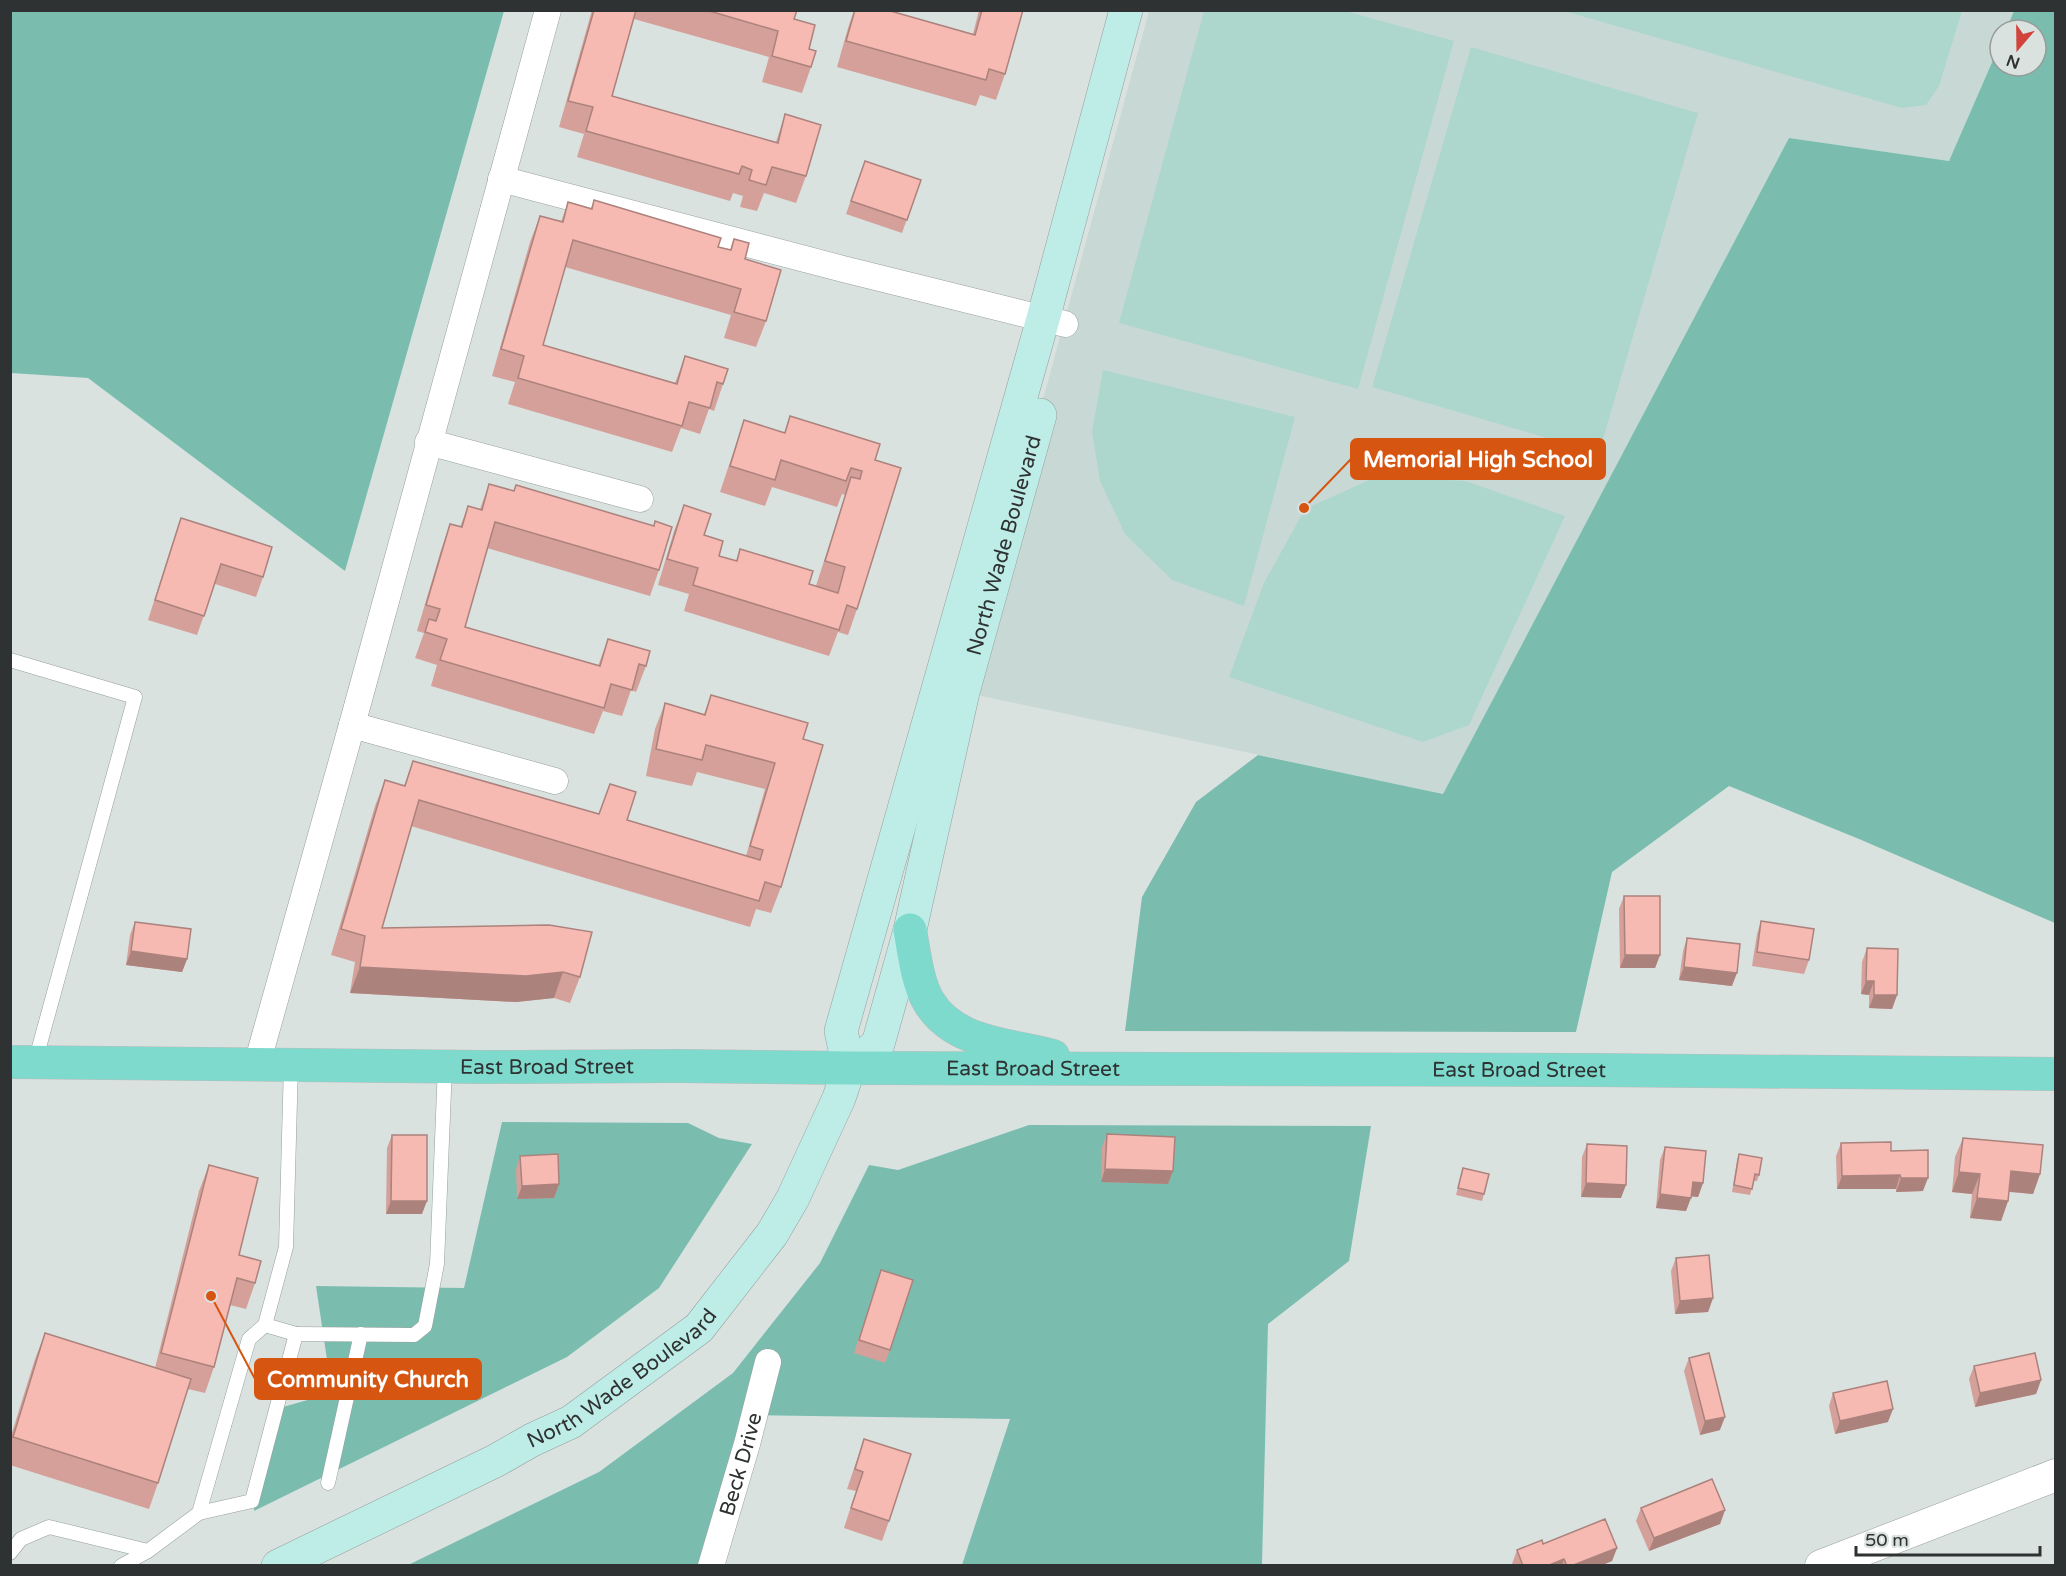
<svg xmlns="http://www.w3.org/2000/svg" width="2066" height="1576" font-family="'Varela Round',sans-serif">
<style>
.built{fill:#c8d9d5}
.green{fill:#add6cc}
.forest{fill:#7abdaf}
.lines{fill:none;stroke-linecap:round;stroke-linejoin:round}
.service-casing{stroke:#979f9d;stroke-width:15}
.minor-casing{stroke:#979f9d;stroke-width:27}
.tertiary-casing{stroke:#979f9d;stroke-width:33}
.secondary-casing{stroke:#979f9d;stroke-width:34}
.primary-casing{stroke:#bcbdbd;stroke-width:34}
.service{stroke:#fff;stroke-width:14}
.minor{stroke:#fff;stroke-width:26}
.tertiary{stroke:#fff;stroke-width:32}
.secondary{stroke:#beece6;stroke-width:33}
.primary{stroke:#7ddacc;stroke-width:33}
.wall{fill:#d4a099}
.shaded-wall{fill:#ac827d}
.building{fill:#f6bab2;stroke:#ac827d;stroke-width:1.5}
.labels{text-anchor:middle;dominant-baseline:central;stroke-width:5;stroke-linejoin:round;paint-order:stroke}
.street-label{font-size:21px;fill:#2f3232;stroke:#dae2e0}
.leader{fill:none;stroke:#d65510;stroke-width:2}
.callout-dot{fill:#d65510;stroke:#dae2e0;stroke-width:2}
.callout{fill:#d65510;stroke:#d65510;stroke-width:2}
.callout-label{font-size:22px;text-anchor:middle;font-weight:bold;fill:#fff}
</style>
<rect width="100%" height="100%" fill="#dae2e0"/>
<polygon class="built" points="1149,11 2014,11 2006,30 2000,30 2000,44 1949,161 1789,138 1443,794 963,692"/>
<g class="green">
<polygon points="1204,11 1345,11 1454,41 1358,389 1119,323"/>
<polygon points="1564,11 1962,10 1962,11 1939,86 1926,105 1902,108"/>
<polygon points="1471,47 1698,113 1599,453 1372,387"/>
<polygon points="1103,370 1295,417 1244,606 1172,580 1125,534 1100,481 1092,432"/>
<polygon points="1376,477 1466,481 1565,516 1469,725 1423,742 1229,677 1264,583 1305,509"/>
</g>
<g class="forest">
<polygon points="10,11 504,11 345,571 88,378 11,373"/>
<polygon points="2014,11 2056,11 2055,923 1859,839 1729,786 1612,872 1576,1032 1125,1031 1142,897 1196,802 1258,755 1443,794 1789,138 1949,161 2000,44 2000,66 2036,66 2036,30 2006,30"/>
<polygon points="502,1122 688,1123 719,1138 752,1144 659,1288 567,1357 254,1511 255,1498 283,1407 332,1393 316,1286 464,1288"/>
<polygon points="1029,1125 1371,1126 1349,1261 1268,1324 1262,1565 962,1565 1010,1419 749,1415 707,1565 406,1566 599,1472 733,1373 820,1263 869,1165 898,1170"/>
</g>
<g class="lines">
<g class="service-casing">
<g id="service">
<polyline points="10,660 135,697 35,1062"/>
<polyline points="265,1325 296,1334"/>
<polyline points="328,1483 361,1334"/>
<polyline points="199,1513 252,1501 296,1334 414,1335 425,1326 437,1264 445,1066"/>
<polyline points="10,1553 21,1539 49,1527 148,1551 199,1513 249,1339 265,1325 286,1247 291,1064"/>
<polyline points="121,1566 148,1551"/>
</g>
</g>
<g class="minor-casing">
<g id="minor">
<polyline points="501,179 843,269 1065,324"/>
<polyline points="428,442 640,499"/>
<polyline points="352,725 555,781"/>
<polyline points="257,1064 352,725 548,10"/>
<path id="s1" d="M711,1566L747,1444L768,1362"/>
</g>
</g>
<g class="tertiary-casing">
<polyline id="tertiary" points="1821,1566 2056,1475"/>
</g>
<g class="secondary-casing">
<g id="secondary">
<path id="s2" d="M849,1068L878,1044L910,930L963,692L1040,415"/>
<path id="s3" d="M278,1566L495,1461L532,1440L571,1422L699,1328L772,1234L793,1198L839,1098L849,1068L841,1031L1043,319L1126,10"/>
</g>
</g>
<g class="primary-casing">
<g id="primary">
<path d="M910,930C914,951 917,983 929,1002C954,1044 1010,1044 1053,1056"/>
<path id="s4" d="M10,1062L486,1067L678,1066L849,1068L1591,1070L2056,1074"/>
</g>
</g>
<use href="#service" class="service"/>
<use href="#minor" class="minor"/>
<use href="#tertiary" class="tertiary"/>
<use href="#secondary" class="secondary"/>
<use href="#primary" class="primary"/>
</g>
<g class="wall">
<polygon points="592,10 797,10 794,19 809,49 811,67 802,93 762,82 769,57 634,19 612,96 776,142 785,114 806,176 796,203 764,193 757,211 740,207 743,196 733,193 730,201 577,157 584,134 559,127"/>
<polygon points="854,10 887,10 973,34 979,10 1023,10 1005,74 996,100 980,95 976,106 837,67 848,28"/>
<polygon points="865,161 921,180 902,233 846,214"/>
<polygon points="594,200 718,247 730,250 734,239 745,259 766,321 756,347 724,338 731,315 565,267 543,345 675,383 685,356 723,384 714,411 709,409 700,434 681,428 672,452 508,404 515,382 492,376 530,242 540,216 561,222 568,202 591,208"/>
<polygon points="790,416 875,460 857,609 848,635 838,632 829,656 684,611 689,594 658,585 674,531 684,505 719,556 736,561 740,549 809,584 816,586 845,495 842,494 837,507 772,487 765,506 720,492 744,420 784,433"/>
<polygon points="489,484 659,570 650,596 487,548 465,627 598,666 608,639 646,666 636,692 631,690 622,716 603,711 594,734 431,686 437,665 415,658 424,633 417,631 441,550 450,524 460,527 468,506 480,509"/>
<polygon points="181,518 263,577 256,597 215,584 197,635 148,620 174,538"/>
<polygon points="711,695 803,739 781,887 771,913 756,909 750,927 411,826 382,928 549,925 580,977 570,1003 554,998 516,1002 350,993 355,962 331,955 375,806 385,780 404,786 413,761 599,814 627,820 746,856 765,789 697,772 692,786 646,776 655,729 665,703 704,714"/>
<polygon points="1624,896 1660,955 1655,968 1620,968 1619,909"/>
<polygon points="1761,921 1809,960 1804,974 1752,966 1757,934"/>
<polygon points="135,922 187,959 182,972 126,965 130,935"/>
<polygon points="1687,938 1732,986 1679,980 1683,951"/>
<polygon points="1867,948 1897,995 1892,1009 1869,1008 1869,995 1861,994 1862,962"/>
<polygon points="1107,1134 1173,1171 1168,1184 1101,1182 1102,1147"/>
<polygon points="392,1135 422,1214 386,1214 387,1148"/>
<polygon points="1963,1138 2040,1174 2033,1194 2009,1192 2008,1201 2001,1221 1970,1218 1972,1194 1952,1192 1955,1157"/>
<polygon points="1841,1143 1891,1151 1923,1191 1896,1192 1896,1189 1837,1189 1836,1156"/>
<polygon points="1587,1144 1621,1198 1581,1197 1582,1157"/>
<polygon points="1665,1147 1703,1183 1698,1197 1691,1196 1686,1211 1656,1208 1660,1160"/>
<polygon points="1739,1154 1759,1175 1757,1181 1754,1181 1750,1195 1732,1192 1737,1160"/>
<polygon points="520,1156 559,1184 554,1198 517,1199 516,1169"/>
<polygon points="209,1165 239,1255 255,1283 246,1309 230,1305 214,1367 205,1393 188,1389 158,1483 149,1509 10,1465 10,1439 35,1359 45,1333 155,1368 199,1191"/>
<polygon points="1463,1168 1484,1194 1482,1201 1456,1195"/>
<polygon points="1676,1258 1713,1298 1708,1312 1675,1314 1671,1271"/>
<polygon points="881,1270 890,1350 885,1363 854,1353"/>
<polygon points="1689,1358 1720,1430 1700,1435 1684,1371"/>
<polygon points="1974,1366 2041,1380 2036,1394 1975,1407 1969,1379"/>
<polygon points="1833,1393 1888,1422 1835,1434 1829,1406"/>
<polygon points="864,1439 889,1521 882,1541 844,1528 856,1491 847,1489"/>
<polygon points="1641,1508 1725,1510 1720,1524 1649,1551 1636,1521"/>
<polygon points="1543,1544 1617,1548 1612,1561 1600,1566 1513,1566 1512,1564 1517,1550"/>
</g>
<g class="shaded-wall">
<polygon points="131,951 187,959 182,972 126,965"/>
<polygon points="1625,955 1660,955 1655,968 1620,968"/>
<polygon points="360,967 563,972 554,998 516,1002 350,993"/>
<polygon points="1684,967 1737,973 1732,986 1679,980"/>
<polygon points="1866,981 1874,981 1869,995 1861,994"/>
<polygon points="1874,995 1897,995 1892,1009 1869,1008"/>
<polygon points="1105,1169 1173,1171 1168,1184 1101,1182"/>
<polygon points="2011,1171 2040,1174 2033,1194 2003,1191"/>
<polygon points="1959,1172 1980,1174 1972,1194 1952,1192"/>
<polygon points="1900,1175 1896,1189 1837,1189 1842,1176"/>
<polygon points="1901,1178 1928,1178 1923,1191 1896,1192"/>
<polygon points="1693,1182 1703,1183 1698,1197 1688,1196"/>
<polygon points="1586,1183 1626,1185 1621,1198 1581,1197"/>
<polygon points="559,1184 554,1198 517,1199 522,1186"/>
<polygon points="1660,1194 1691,1198 1686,1211 1656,1208"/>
<polygon points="1977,1198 2008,1201 2001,1221 1970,1218"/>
<polygon points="391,1201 427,1201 422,1214 386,1214"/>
<polygon points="1713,1298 1708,1312 1675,1314 1680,1301"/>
<polygon points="2041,1380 2036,1394 1975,1407 1980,1393"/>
<polygon points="1893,1409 1888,1422 1835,1434 1840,1421"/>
<polygon points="1725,1417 1720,1430 1700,1435 1705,1421"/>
<polygon points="1725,1510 1720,1524 1649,1551 1654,1538"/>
<polygon points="1617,1548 1612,1561 1600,1566 1571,1566"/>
<polygon points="1564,1559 1562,1566 1547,1566"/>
</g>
<g class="building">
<polygon points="594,10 636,10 612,96 778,143 785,114 821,125 806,176 772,167 766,185 749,180 752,170 742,166 739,174 586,131 593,107 568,101"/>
<polygon points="706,10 797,10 794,19 815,25 809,49 816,51 811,67 772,56 778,31"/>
<polygon points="855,10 887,10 975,35 982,10 1023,10 1005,74 989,69 986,80 846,41"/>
<polygon points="865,161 921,180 907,220 851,201"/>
<polygon points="594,200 721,238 718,247 731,250 734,239 749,243 745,259 781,270 766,321 734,312 741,289 573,240 543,345 677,384 685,356 728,369 723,384 717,382 710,408 689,402 682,426 518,378 524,356 501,349 540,216 563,222 568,202 592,209"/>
<polygon points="790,416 880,444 875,460 901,468 857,609 847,605 839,630 693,585 698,568 667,559 684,505 711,514 704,535 723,541 719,556 737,561 740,549 813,571 809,584 838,593 845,567 825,561 851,477 860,479 862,471 851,468 846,481 781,460 775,480 730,466 744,420 785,433"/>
<polygon points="489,484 514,491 516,485 654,526 655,521 672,527 659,570 495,522 465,627 600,666 608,639 650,651 646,666 639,664 632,690 611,684 604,708 440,660 447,639 425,632 429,619 436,621 440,609 426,605 450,524 462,527 468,506 482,510"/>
<polygon points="181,518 272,547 263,577 221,564 204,616 155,600"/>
<polygon points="711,695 808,723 803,739 823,745 781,887 765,882 759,901 419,800 382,928 549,925 592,932 580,977 563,972 526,976 360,967 365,936 341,929 385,780 405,786 413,761 599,814 610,784 636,792 627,820 760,860 763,850 750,846 775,763 706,745 702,760 656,749 665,703 705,715"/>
<polygon points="1624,896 1660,896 1660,955 1625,955"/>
<polygon points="1761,921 1814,929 1809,960 1757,952"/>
<polygon points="135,922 191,929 187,959 131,951"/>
<polygon points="1687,938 1740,944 1737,973 1684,967"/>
<polygon points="1867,948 1898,949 1897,995 1874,995 1874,981 1866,981"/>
<polygon points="1107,1134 1175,1137 1173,1171 1105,1169"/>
<polygon points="392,1135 427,1135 427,1201 391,1201"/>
<polygon points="1963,1138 2043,1145 2040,1174 2011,1171 2008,1201 1977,1198 1980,1174 1959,1172"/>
<polygon points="1891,1142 1891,1151 1928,1150 1928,1178 1901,1178 1900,1175 1842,1176 1841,1143"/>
<polygon points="1587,1144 1627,1146 1626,1185 1586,1183"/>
<polygon points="1665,1147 1706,1151 1703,1183 1693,1182 1691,1198 1660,1194"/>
<polygon points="558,1154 559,1184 522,1186 520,1156"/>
<polygon points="1739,1154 1762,1158 1759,1175 1755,1174 1752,1189 1734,1185"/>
<polygon points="209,1165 258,1178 239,1255 261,1261 255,1283 237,1278 214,1367 161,1353"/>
<polygon points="1463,1168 1489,1174 1484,1194 1458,1188"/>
<polygon points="1709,1255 1713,1298 1680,1301 1676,1258"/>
<polygon points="881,1270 913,1280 890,1350 859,1340"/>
<polygon points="45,1333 191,1379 158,1483 13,1437"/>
<polygon points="1709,1353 1725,1417 1705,1421 1689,1358"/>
<polygon points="2035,1353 2041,1380 1980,1393 1974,1366"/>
<polygon points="1887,1381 1893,1409 1840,1421 1833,1393"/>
<polygon points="864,1439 911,1454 889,1521 851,1508 863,1472 855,1469"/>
<polygon points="1712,1479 1725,1510 1654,1538 1641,1508"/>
<polygon points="1605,1519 1617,1548 1571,1566 1567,1566 1564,1559 1547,1566 1523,1566 1517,1550 1542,1540 1543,1544"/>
</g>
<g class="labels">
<g class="street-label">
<text stroke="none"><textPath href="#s2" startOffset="552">North Wade Boulevard</textPath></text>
<text stroke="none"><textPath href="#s4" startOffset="537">East Broad Street</textPath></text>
<text stroke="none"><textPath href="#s4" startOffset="1023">East Broad Street</textPath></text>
<text stroke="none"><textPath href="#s4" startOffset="1509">East Broad Street</textPath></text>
<text stroke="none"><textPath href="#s3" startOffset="393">North Wade Boulevard</textPath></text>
<text stroke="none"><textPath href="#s1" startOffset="106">Beck Drive</textPath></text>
</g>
</g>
<path class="leader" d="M1304 508L1351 459M211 1296L255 1379"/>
<g class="callout-dot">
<circle cx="1304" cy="508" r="6"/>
<circle cx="211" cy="1296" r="6"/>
</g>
<g class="callout">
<rect x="1351" y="439" width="254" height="40" rx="6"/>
<rect x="255" y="1359" width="226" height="40" rx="6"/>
</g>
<g class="callout-label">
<text x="1478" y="467">Memorial High School</text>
<text x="368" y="1387">Community Church</text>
</g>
<rect width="2066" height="1576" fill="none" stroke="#2f3232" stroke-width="24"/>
<g transform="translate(2018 48) rotate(200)"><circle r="28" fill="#dae2e0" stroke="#969c9a" stroke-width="1.5"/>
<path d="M0-4.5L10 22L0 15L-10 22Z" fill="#d2443b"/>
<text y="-9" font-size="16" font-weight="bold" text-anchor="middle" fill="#2f3232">N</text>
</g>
<path d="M1856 1546v9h184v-9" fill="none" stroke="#2f3232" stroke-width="3"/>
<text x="1865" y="1546" font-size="18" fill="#2f3232" stroke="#dae2e0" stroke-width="4.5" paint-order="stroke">50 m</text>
</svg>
